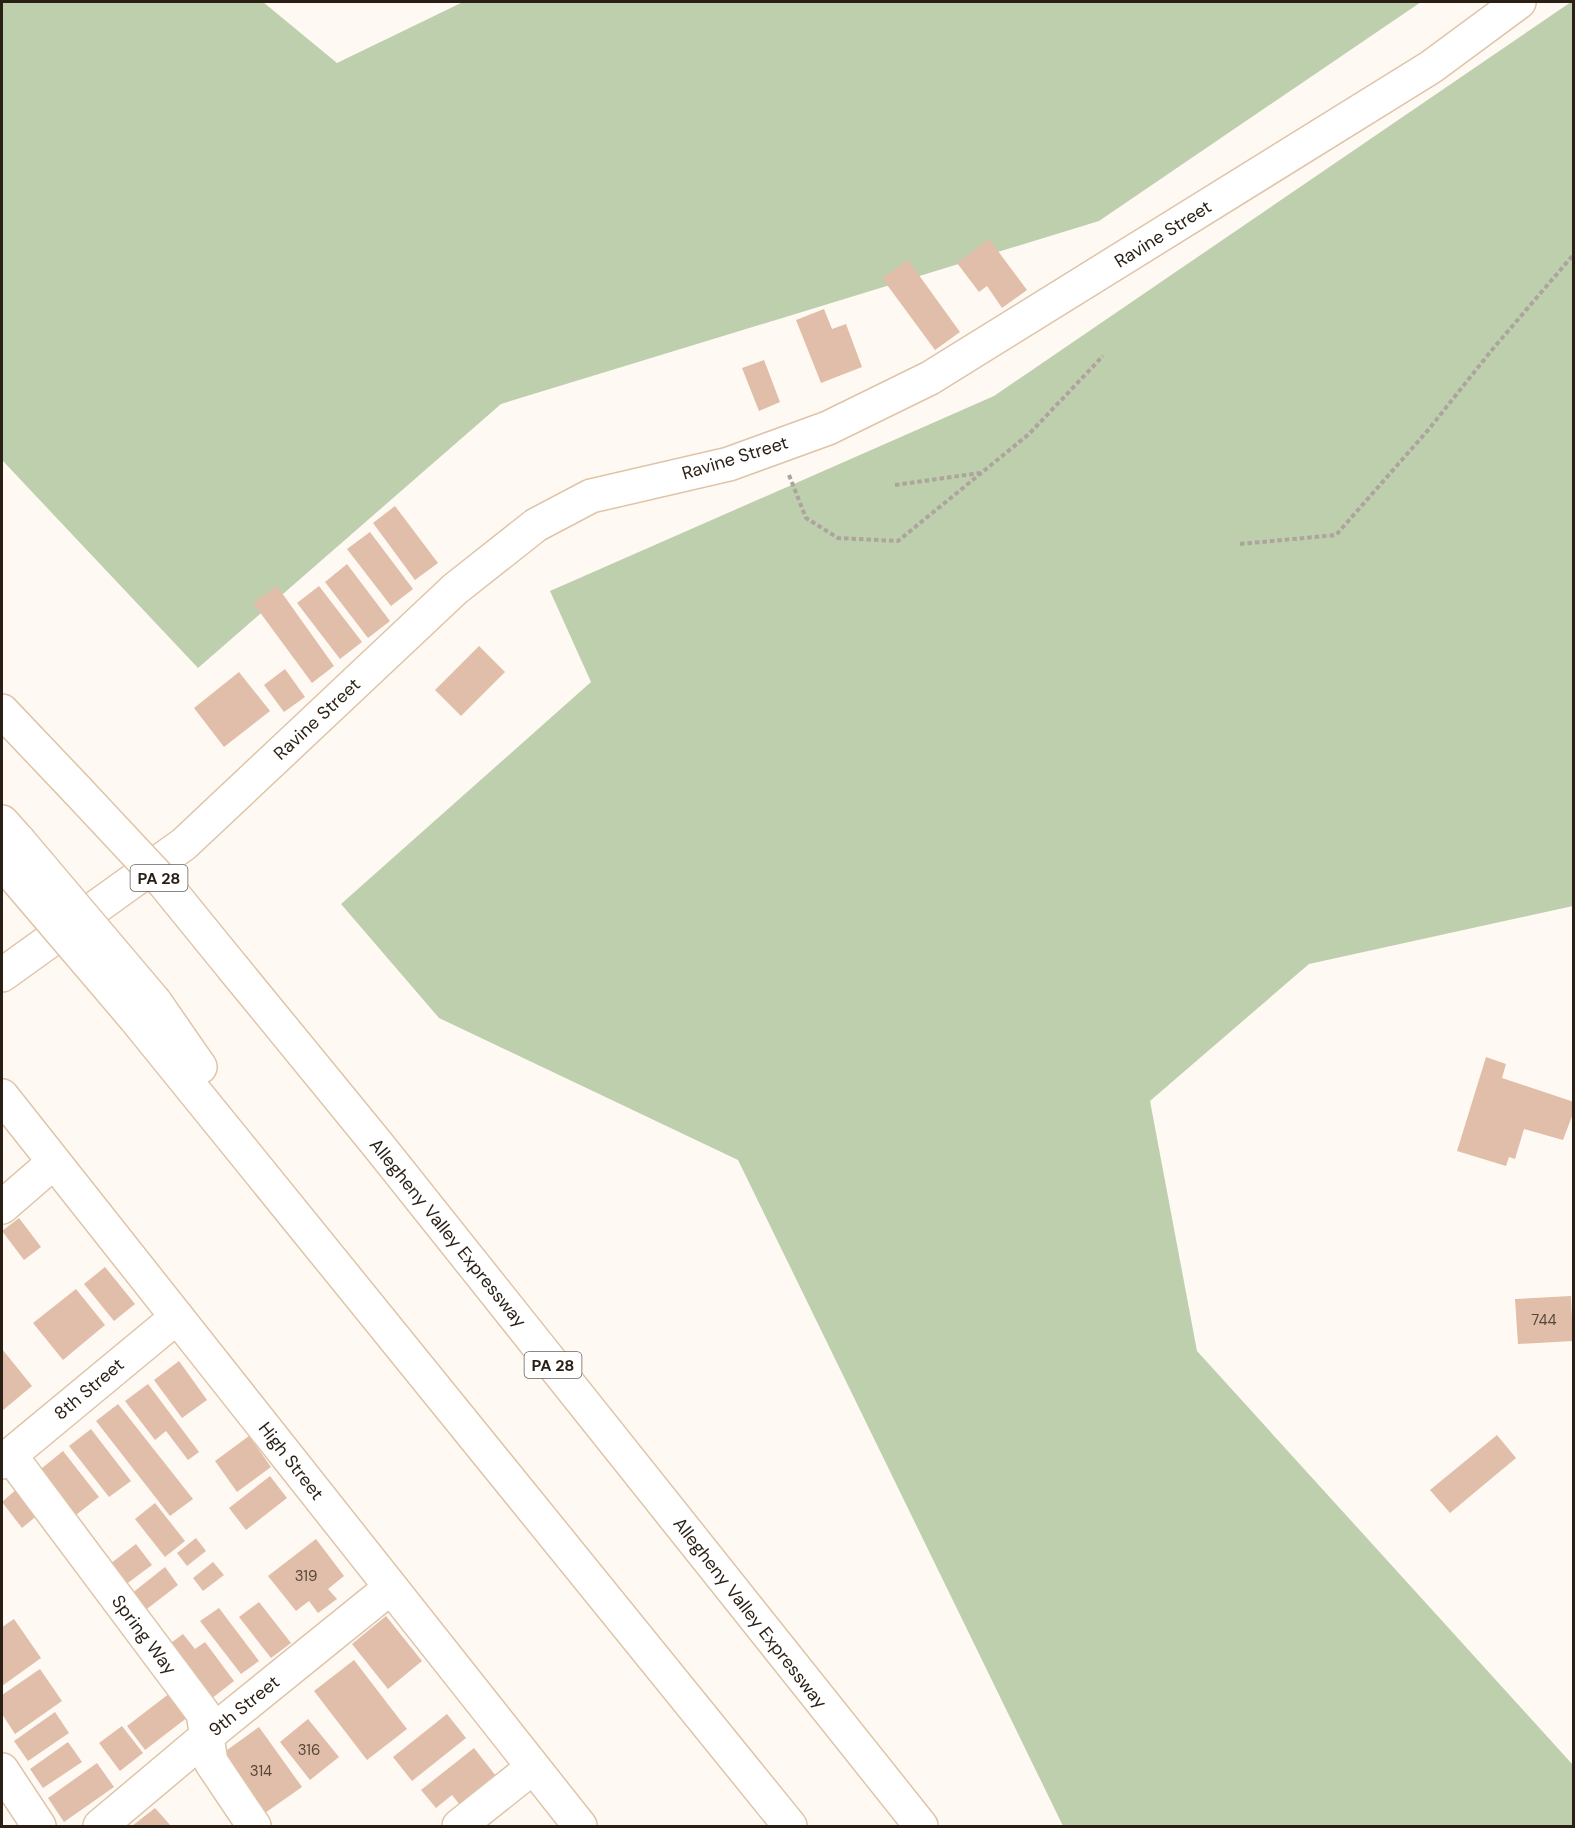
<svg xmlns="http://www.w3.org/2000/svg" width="1575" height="1828" font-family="'DM Sans',sans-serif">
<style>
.forest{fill:#becfad}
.building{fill:#e1bea9}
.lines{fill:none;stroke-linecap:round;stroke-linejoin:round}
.minor-casing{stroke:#dfc4a8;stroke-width:36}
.highway-casing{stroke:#dfc4a8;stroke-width:36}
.path{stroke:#aca49d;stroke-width:4;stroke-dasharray:4.5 3;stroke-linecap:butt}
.minor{stroke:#fff;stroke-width:33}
.highway{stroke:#fff;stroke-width:33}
.highway-bridge-casing{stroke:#dfc4a8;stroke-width:36;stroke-linecap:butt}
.highway-bridge{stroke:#fff;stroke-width:33}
.labels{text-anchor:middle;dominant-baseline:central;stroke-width:4.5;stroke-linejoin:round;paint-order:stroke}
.number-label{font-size:15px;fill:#57473a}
.shield{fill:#fff;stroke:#69625b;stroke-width:1.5}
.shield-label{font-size:16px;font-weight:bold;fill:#291f15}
.street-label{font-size:18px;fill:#291f15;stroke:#fff}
</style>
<rect width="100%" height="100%" fill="#fff9f3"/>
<g class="forest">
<polygon points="2,2 263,2 337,63 463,2 1421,2 1099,221 501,404 198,668 2,460"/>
<polygon points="1571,2 1574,2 1573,906 1309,964 1150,1101 1197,1351 1573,1765 1573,1826 1063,1826 738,1160 439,1018 341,904 591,682 550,591 994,396"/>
</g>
<g class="building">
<polygon points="989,239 1027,290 1002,308 987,286 979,292 957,263"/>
<polygon points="908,260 960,332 935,350 882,278"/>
<polygon points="824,309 832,329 846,324 862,367 821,383 796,320"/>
<polygon points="764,360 780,402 759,411 742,368"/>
<polygon points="395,506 438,563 415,580 373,523"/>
<polygon points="370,532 413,589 391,606 347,549"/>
<polygon points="347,564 390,621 368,638 325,582"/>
<polygon points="277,586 334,666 312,683 253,603"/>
<polygon points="319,586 362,642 340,659 297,603"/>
<polygon points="479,646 505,672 461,716 435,690"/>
<polygon points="285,669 305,697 284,712 264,685"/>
<polygon points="239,672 270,711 224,747 194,708"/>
<polygon points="1486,1057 1506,1064 1502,1078 1574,1102 1574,1111 1563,1140 1524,1129 1515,1159 1509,1157 1506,1166 1457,1151"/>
<polygon points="19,1218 41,1247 24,1260 2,1231"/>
<polygon points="105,1267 135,1304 114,1321 84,1284"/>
<polygon points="76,1289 105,1325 63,1360 33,1323"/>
<polygon points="1571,1296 1573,1341 1518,1344 1515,1299"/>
<polygon points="2,1349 32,1386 2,1411"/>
<polygon points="179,1361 207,1400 182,1418 154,1380"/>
<polygon points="148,1384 199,1452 188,1460 166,1431 155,1440 125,1401"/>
<polygon points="118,1404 193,1499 170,1516 96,1421"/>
<polygon points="91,1429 131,1481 109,1497 69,1446"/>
<polygon points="1497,1435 1516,1458 1450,1513 1430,1490"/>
<polygon points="249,1436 271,1467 237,1492 215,1461"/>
<polygon points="63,1451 99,1497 72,1518 36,1473"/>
<polygon points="270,1476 287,1498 246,1530 229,1508"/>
<polygon points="18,1488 39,1514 22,1528 2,1502"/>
<polygon points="155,1503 185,1541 165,1557 135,1519"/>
<polygon points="196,1538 206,1551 187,1566 177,1553"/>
<polygon points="316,1539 344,1576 328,1589 337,1599 318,1613 309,1601 296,1611 268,1576"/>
<polygon points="136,1544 152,1565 121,1588 106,1567"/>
<polygon points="213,1562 224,1575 203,1591 193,1578"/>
<polygon points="165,1567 178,1585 139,1615 126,1598"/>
<polygon points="259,1602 291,1643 271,1658 239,1617"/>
<polygon points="219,1608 259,1661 241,1674 200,1621"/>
<polygon points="386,1616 422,1661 388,1689 352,1644"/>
<polygon points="14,1619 41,1658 2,1686 2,1627"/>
<polygon points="183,1634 195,1649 205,1642 234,1681 206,1703 164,1648"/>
<polygon points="354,1660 407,1729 367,1760 314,1691"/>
<polygon points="40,1669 62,1701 15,1734 2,1714 2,1695"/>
<polygon points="170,1693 188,1717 145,1750 127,1726"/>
<polygon points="55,1712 69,1733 28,1761 14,1741"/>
<polygon points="447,1714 466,1738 412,1781 393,1757"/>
<polygon points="308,1719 339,1757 310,1780 280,1742"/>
<polygon points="122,1726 143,1753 120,1771 99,1743"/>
<polygon points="259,1727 302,1787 262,1815 220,1755"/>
<polygon points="68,1742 82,1762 43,1788 30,1769"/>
<polygon points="474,1748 496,1776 460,1805 452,1795 436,1808 421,1790"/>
<polygon points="97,1763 114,1787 64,1822 48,1798"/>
<polygon points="155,1808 171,1826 132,1826"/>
</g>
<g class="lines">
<g class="minor-casing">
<g id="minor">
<polyline points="2,975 184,844 455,589 536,525 591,496 729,464 828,428 930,378 1431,67 1519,2"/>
<polyline points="2,1096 580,1826"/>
<polyline points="2,1207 54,1162"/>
<polyline points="10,1455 203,1713 211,1762 254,1826"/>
<polyline points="2,1462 177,1317"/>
<polyline points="2,1770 39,1826"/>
<polyline points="100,1826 207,1736 390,1588"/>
<polyline points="459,1826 532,1768"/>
</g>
</g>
<g class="highway-casing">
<g id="highway">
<polyline points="2,711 78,791"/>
<polyline points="2,822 19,841"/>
<polyline points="234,969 378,1145 921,1826"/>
<polyline points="155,1002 200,1067"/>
<polyline points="135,1018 790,1826"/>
</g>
</g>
<g class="path">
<polyline points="789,475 806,518 838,538 898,541 1029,434 1103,356"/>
<polyline points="895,485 980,473"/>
<polyline points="1240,544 1336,535 1429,429 1491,351 1574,254"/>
</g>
<use href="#minor" class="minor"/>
<use href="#highway" class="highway"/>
<g class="highway-bridge-casing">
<g id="highway-bridge">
<polyline points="78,791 164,883 234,969"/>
<polyline points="19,841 155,1002"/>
<polyline points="2,862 135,1018"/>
</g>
</g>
<use href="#highway-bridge" class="highway-bridge"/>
</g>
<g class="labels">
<g class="number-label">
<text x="1544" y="1320">744</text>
<text x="306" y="1576">319</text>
<text x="309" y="1750">316</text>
<text x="261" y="1771">314</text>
</g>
<g class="shield">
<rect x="130.5" y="865" width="57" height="26" rx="4.5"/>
<rect x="524.5" y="1352" width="57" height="26" rx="4.5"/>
</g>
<g class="shield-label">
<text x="159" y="878">PA 28</text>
<text x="553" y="1365">PA 28</text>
</g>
<g class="street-label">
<text transform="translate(1163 234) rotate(-32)">Ravine Street</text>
<text transform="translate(735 458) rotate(-17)">Ravine Street</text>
<text transform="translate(317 719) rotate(-43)">Ravine Street</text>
<text transform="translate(448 1233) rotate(51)">Allegheny Valley Expressway</text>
<text transform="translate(89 1389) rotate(-40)">8th Street</text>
<text transform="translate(291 1461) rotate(52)">High Street</text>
<text transform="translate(750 1613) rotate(52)">Allegheny Valley Expressway</text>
<text transform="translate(144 1635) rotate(53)">Spring Way</text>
<text transform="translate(244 1706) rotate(-39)">9th Street</text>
</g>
</g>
<rect width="1575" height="1828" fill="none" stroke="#291f15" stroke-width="6"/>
</svg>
